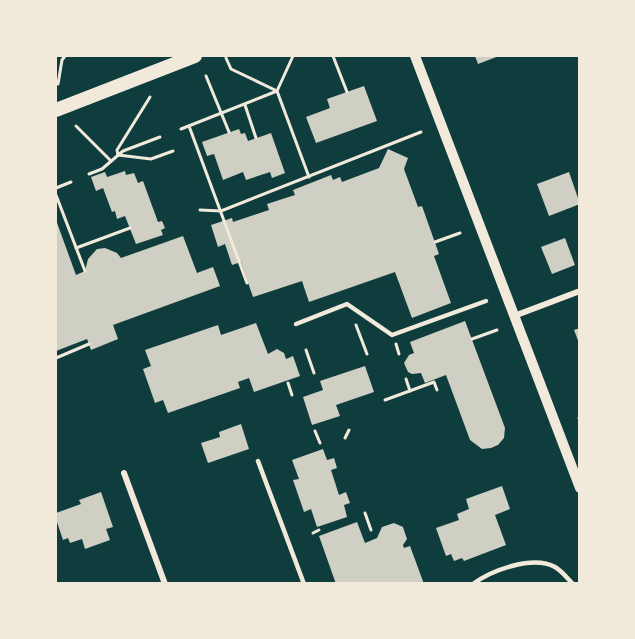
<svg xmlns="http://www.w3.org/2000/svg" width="635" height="639" font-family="'Alegreya Sans',sans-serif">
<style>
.building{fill:#cfcfc3}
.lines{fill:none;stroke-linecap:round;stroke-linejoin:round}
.path{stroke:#f1e9da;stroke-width:3}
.service{stroke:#f1e9da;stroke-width:4.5}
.minor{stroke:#f1e9da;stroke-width:6}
.tertiary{stroke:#f1e9da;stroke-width:10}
.primary{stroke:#f1e9da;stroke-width:14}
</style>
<rect width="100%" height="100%" fill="#0f3d3e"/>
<g class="building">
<polygon points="475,56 499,56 478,64"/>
<polygon points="364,86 377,121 316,143 306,117 330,108 327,99"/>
<polygon points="239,129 241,134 245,133 248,141 271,133 285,173 272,178 270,172 246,180 243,172 223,180 214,154 207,156 202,142"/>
<polygon points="388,149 408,158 404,169 418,207 422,206 439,254 434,256 451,303 412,318 395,272 309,302 302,281 253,297 241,262 232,265 225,244 218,247 211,225 232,218 233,222 269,210 267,204 295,195 293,190 331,175 333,180 340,177 342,182 379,168"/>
<polygon points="125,171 126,175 134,173 138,183 143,181 158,222 162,221 165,228 161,230 163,235 136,244 125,216 117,219 115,211 112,212 103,188 96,191 91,177 105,172 107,177"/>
<polygon points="569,172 580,204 549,216 537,184"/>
<polygon points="56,220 76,275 85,271 88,259 97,249 105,248 117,253 121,258 183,236 197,273 213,267 220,286 113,325 118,339 91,350 87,339 56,351"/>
<polygon points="565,238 575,265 552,274 541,247"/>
<polygon points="465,321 505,428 504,438 498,445 491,448 482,449 470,440 446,375 425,383 421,373 412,374 408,372 404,363 409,355 414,353 410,342"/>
<polygon points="256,323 268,354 277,349 284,353 286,359 293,356 300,376 254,392 249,378 238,382 240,388 168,413 163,400 155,403 143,369 151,366 145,350 218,325 221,335"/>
<polygon points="580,328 580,343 579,343 574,330"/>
<polygon points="365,366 374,392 336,405 340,416 312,425 303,397 323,390 320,381"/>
<polygon points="241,424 249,449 208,463 201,443 220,437 219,432"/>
<polygon points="323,449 327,460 334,458 337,468 331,470 339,495 346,492 350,503 344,505 347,517 317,527 311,509 304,512 293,480 299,479 292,460"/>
<polygon points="502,486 510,509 495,515 506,545 464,561 462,558 454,561 451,554 446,556 436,528 459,520 457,514 469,509 466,499"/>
<polygon points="101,492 113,527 106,529 110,540 85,549 82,539 70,543 68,538 63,540 56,519 56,513 81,504 79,500"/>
<polygon points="357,522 365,543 377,538 382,527 394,523 403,527 407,539 403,545 404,548 410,546 424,584 336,584 319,536"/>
</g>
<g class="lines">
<g class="path">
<polyline points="333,56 347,92"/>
<polyline points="226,58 231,69 277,91 309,177"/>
<polyline points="206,76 229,132"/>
<polyline points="58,84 62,60 65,56"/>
<polyline points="150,97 117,150 118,155 151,159 173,151"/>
<polyline points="245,105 256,138"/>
<polyline points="76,126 111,161"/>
<polyline points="189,126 247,283"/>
<polyline points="181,129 277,91 293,56"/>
<polyline points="89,174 102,169 123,151 160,137"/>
<polyline points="56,188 71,182"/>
<polyline points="56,195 85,271"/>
<polyline points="200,210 221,211 421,132"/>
<polyline points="435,242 460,233"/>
<polyline points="76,248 130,228"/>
<polyline points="356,325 367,354"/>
<polyline points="472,339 497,330"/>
<polyline points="396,344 399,354"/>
<polyline points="306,350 314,373"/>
<polyline points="56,358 89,344"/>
<polyline points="406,379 410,391"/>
<polyline points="288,383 292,395"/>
<polyline points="385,400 434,382 437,390"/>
<polyline points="579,418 580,418"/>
<polyline points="315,431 320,443"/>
<polyline points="345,438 349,430"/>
<polyline points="365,513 371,530"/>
<polyline points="313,533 319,530"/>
</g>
<g class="service">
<polyline points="296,324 347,304 392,335 486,301"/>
<polyline points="258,461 304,584"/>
<path d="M473,584C492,570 533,555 555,567C562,571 567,578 573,584"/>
</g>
<g class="minor">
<polyline points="514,316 580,291"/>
<polyline points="124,473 165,584"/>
</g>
<polyline class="tertiary" points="415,56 580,488"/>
<polyline class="primary" points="56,110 195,56"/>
</g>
<rect width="635" height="639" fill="none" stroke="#f1e9da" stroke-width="114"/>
</svg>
